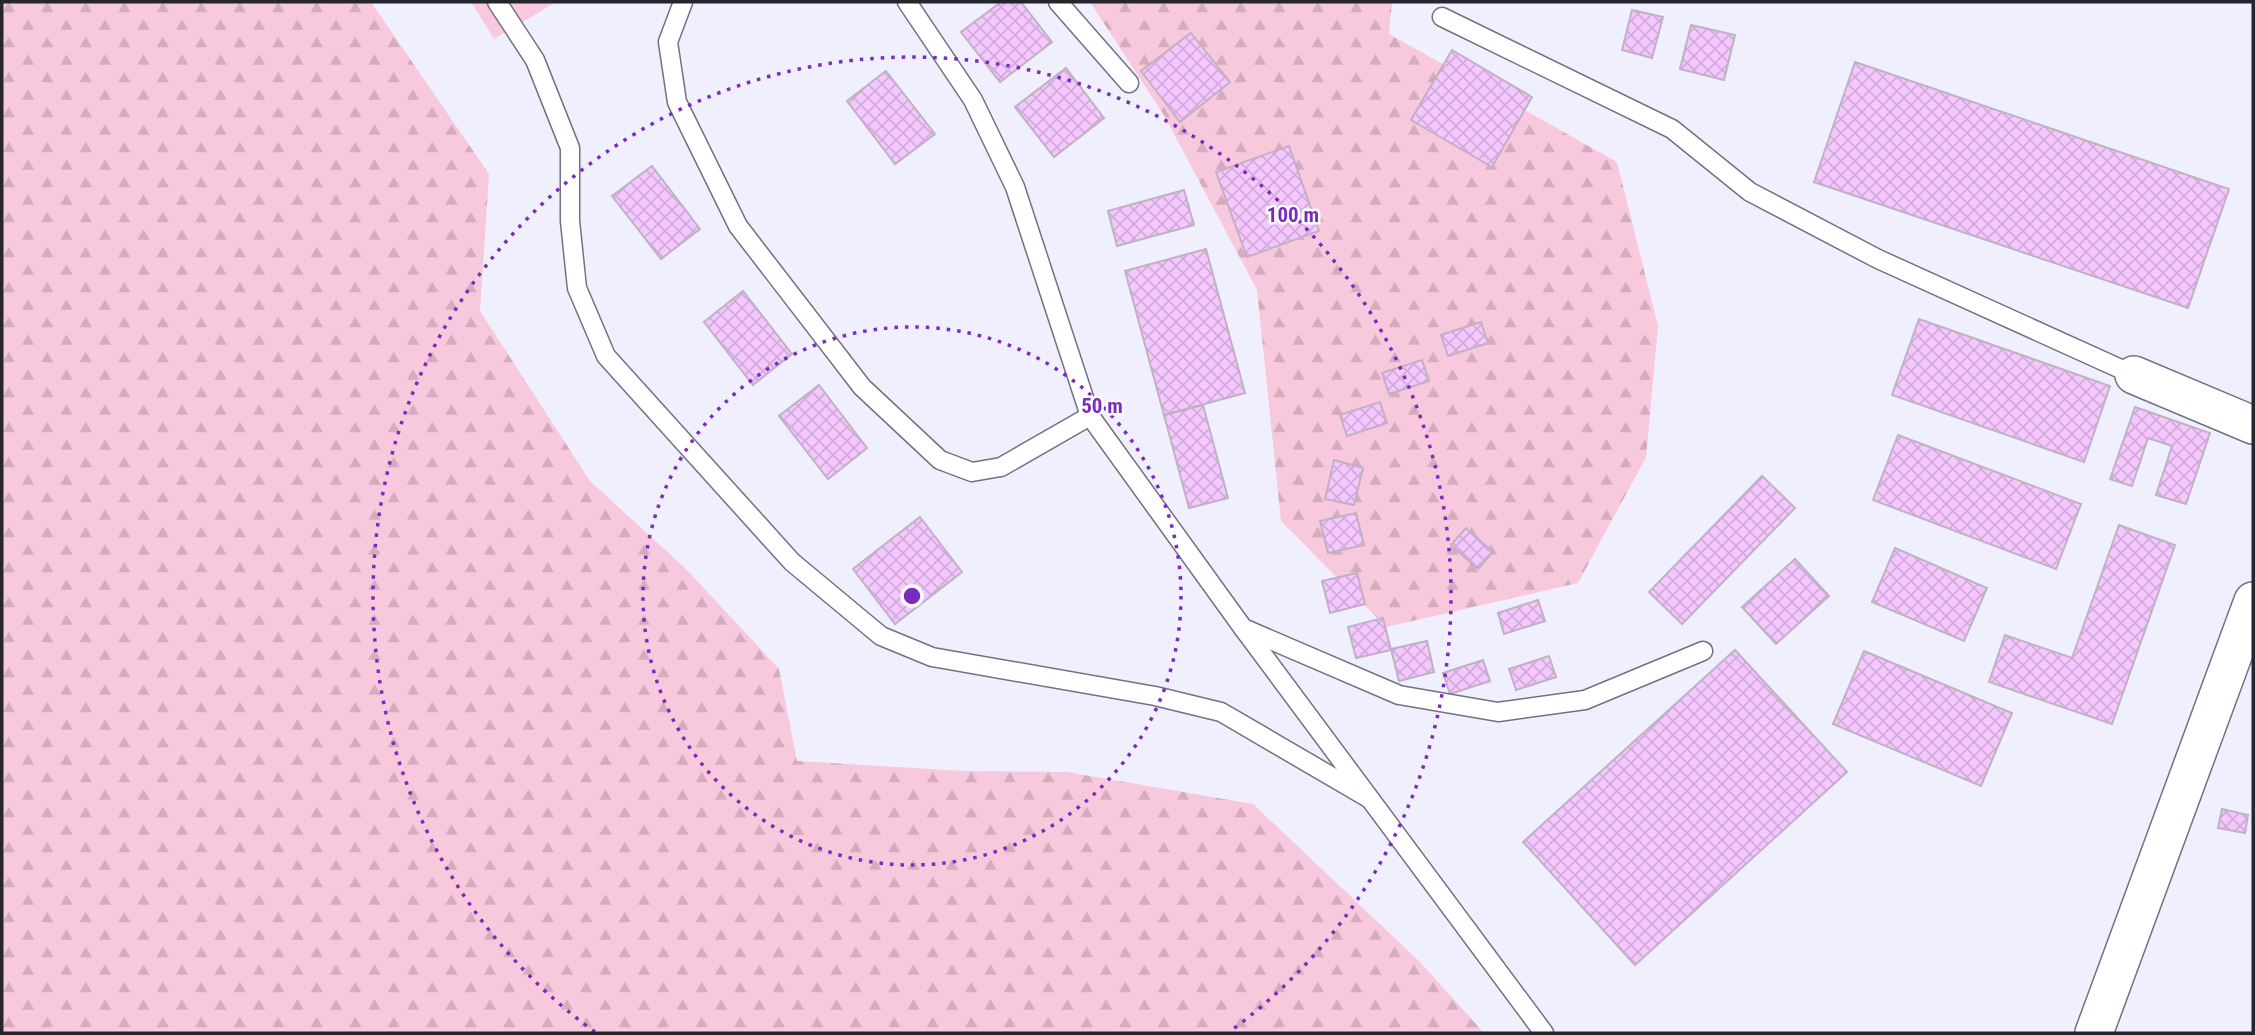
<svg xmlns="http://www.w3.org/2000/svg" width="2255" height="1035" font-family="'Roboto Condensed',sans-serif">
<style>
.forest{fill:url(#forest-firs)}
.garden{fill:#f8c9dd}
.building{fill:url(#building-cross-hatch);stroke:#c0b1c3;stroke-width:2}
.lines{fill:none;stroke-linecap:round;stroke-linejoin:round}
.lane-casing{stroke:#727184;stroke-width:21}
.street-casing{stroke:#727184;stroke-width:40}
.lane{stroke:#fff;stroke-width:18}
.street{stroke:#fff;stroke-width:37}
.ring{fill:none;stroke:#7b2cbf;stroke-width:3.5;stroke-dasharray:3.5 7}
.centre{fill:#7b2cbf;stroke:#fefefe;stroke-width:3.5}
.ring-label{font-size:21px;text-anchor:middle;font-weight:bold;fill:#7b2cbf;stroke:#fefefe;stroke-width:5;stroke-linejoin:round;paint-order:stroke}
</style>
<defs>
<pattern id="forest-firs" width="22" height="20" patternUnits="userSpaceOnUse" patternTransform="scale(1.75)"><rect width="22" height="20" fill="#f8c9dd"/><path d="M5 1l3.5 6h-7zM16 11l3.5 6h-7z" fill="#d4acbe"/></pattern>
<pattern id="building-cross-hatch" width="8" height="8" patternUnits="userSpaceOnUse" patternTransform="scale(1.75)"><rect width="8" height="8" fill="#f4c7fe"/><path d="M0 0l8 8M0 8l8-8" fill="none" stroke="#d1abda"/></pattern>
</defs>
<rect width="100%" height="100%" fill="#f0effd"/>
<g class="forest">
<polygon points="2,2 371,2 489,174 480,311 590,481 686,569 779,669 797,761 965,771 1067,772 1253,804 1420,962 1484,1033 2,1033"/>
<polygon points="1090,2 1392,2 1389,34 1617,162 1658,326 1646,457 1578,583 1386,627 1281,521 1257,290 1165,117"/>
</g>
<polygon class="garden" points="471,2 556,2 494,39"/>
<g class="building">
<polygon points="1001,2 1021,2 1052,42 1000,82 961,32"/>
<polygon points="1632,10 1663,17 1652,58 1622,50"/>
<polygon points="1691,25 1735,35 1724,80 1680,69"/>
<polygon points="1191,33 1230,82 1180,122 1141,71"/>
<polygon points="1452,50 1532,97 1492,167 1411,120"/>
<polygon points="1855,62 2229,189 2188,308 1814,182"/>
<polygon points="1066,68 1104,118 1054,157 1015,107"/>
<polygon points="886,71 935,134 895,164 847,101"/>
<polygon points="1289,146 1319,231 1247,257 1216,172"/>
<polygon points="652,166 700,229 661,259 612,196"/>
<polygon points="1184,190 1194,225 1117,246 1108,211"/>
<polygon points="1206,249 1245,393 1164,415 1125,271"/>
<polygon points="743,291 792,354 753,385 704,322"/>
<polygon points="1919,319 2110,386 2084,462 1892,395"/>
<polygon points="1481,322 1488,343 1448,356 1441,335"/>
<polygon points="1422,360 1429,381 1389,394 1382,373"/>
<polygon points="819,385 867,448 828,479 779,416"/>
<polygon points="1380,402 1387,423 1347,436 1340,415"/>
<polygon points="1203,405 1228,498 1189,508 1164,415"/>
<polygon points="2135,407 2210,433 2186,504 2156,495 2172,446 2148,438 2132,486 2110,479"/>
<polygon points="1898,435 2081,504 2056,569 1873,500"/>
<polygon points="1334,460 1363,468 1354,505 1325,499"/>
<polygon points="1762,476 1795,508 1682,624 1649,592"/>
<polygon points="1356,513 1364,545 1328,553 1320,521"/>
<polygon points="920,517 962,572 895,624 853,569"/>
<polygon points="2119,525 2175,545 2112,724 1989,682 2005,635 2072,658"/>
<polygon points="1466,528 1493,552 1478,569 1451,545"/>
<polygon points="1895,548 1987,588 1964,641 1872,602"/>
<polygon points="1795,559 1829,596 1776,644 1742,607"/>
<polygon points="1357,573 1365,604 1330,613 1322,581"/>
<polygon points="1538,600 1545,621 1504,634 1498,613"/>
<polygon points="1383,618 1391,650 1356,658 1348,627"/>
<polygon points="1427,641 1434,672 1399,681 1391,649"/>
<polygon points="1735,650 1847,772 1635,965 1523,842"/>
<polygon points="1864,651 2012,713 1981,786 1833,724"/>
<polygon points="1549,656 1556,677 1516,690 1509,669"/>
<polygon points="1483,660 1490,681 1450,694 1443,673"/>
<polygon points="2222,809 2248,815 2245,833 2218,828"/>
</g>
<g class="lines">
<g class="lane-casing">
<g id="lane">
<polyline points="497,2 535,60 570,148 570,221 577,288 606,356 792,562 881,636 932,657 1155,696 1221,712 1370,799"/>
<polyline points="683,2 668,42 677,102 738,226 862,387 940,460 972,472 1001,467 1090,416"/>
<polyline points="907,2 973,100 1015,187 1090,416 1243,628 1544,1033"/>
<polyline points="1058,2 1129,83"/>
<polyline points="1442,17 1672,129 1750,192 1878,259 2134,375"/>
<polyline points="1243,628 1399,695 1498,712 1585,700 1703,651"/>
</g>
</g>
<g class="street-casing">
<g id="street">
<polyline points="2134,375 2253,425"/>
<polyline points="2094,1033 2253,601"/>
</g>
</g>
<use href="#lane" class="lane"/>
<use href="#street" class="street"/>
</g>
<g class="ring">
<circle cx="912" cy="596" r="269"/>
<path d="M595 1032A539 539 0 1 1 1229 1032"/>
</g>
<circle cx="912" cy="596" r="10" class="centre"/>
<g class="ring-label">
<text x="1293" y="222">100 m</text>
<text x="1102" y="413">50 m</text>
</g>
<rect width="2255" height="1035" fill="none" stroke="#26252d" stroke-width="7"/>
</svg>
